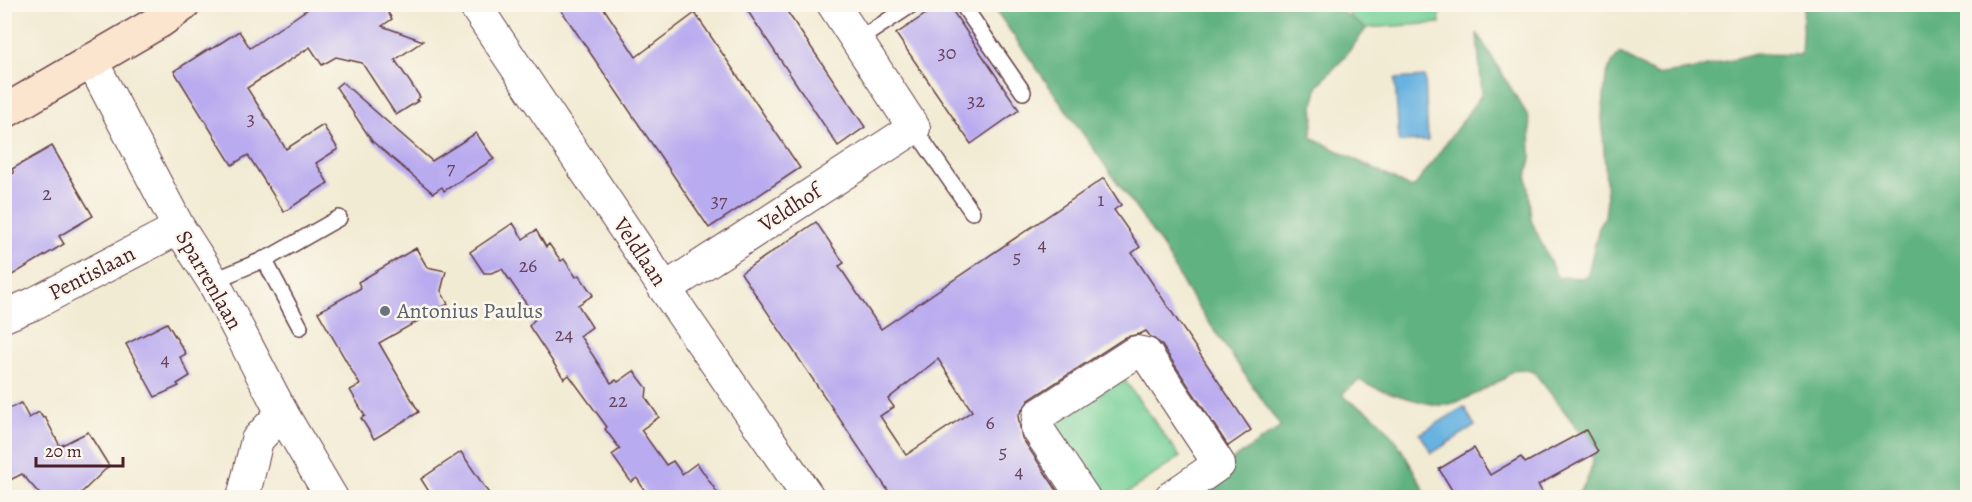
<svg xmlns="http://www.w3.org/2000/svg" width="1972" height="502" font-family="Alegreya,serif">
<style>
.green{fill:#76d097;stroke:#607861;stroke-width:1.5}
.forest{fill:#60b280;stroke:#556856;stroke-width:1.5}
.water{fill:#68b2e0;stroke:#596886;stroke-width:1.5}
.building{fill:#b9abef;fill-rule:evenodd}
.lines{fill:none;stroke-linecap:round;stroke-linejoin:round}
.lane-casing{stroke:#633e44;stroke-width:18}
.street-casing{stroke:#633e44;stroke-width:34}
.secondary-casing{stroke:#633e44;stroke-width:36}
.lane{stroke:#fff;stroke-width:15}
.street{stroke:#fff;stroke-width:32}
.secondary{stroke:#fce5cf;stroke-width:33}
.worship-dot{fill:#6b7280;stroke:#fbf7ec;stroke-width:2}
.labels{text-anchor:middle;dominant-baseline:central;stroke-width:5;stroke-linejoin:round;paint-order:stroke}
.number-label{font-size:20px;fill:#66425c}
.street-label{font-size:22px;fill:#4a1f2b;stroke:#fbf7ec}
.worship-label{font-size:22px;fill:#5b616d;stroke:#fbf7ec;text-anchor:start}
</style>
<rect width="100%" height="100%" fill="#fbf7ec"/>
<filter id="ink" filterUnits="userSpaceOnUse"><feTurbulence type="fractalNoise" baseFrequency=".0167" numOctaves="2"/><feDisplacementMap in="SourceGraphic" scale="12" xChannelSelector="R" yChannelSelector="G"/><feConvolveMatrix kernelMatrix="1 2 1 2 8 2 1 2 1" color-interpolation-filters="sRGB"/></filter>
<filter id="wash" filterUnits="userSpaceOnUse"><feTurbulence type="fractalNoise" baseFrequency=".008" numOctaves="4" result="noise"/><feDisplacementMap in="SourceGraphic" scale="24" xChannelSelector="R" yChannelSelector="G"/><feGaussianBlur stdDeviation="1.35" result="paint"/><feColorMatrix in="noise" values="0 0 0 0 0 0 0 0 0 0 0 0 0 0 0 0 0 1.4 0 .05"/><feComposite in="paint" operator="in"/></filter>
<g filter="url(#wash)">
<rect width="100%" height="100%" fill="#f2ebd4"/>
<g class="green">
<polygon points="1349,5 1439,5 1440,23 1351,29"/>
<polygon points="1123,378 1180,457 1121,497 1106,497 1056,424"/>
</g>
<path class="forest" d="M992,5H1333L1366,29L1342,60L1318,85L1313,106L1314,118L1311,137L1411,188L1415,186L1482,94L1477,33L1528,116L1530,125L1531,158L1527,177L1531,220L1557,277L1587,278L1600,223L1605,217L1607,199L1602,118L1606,76L1613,61L1620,53L1656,75L1691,70L1756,54L1801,55L1804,5H1967V497H1575C1588,483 1595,467 1592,447L1534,372C1521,368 1514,367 1505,378C1486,388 1466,401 1445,405C1434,407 1368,388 1360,380L1342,394C1350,404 1359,405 1369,412C1396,432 1412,469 1428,497H1177L1281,427L1186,289L1163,247Z"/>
<g class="water">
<polygon points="1425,77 1428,141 1399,142 1395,79"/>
<polygon points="1464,407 1475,426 1432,453 1420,434"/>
</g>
<g id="blocks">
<g class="building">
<polygon points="315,4 383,4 392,19 382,26 423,41 395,60 420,97 416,100 418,101 396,115 362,63 336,57 322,65 310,47 247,88 286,149 323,125 338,149 316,163 328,183 284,212 248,155 232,165 174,71 210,48 210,50 239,31 250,48"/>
<polygon points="557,4 601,4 636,57 695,13 800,168 709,228"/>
<polygon points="743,4 782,4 865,127 838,146"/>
<polygon points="941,4 948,4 1019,110 971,144 896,34"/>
<polygon points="342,82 432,161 476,133 494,159 444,191 442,187 433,193 372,141 336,87"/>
<polygon points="52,146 93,216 59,236 64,244 4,280 4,179 14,173 12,169"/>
<path d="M1104,178L1121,205L1114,210L1140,247L1132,253L1251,430L1228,446L1161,344L1150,336L1146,331L1140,334L1126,337L1029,400L1018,416L1022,438L1062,498H893L741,273L816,222L844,263L839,266L881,329ZM938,359L972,411L906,455L880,416L894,407L888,399Z"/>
<polygon points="513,223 523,239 536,230 546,247 549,244 561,261 564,259 576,277 579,275 593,295 578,305 592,327 580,336 611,383 616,380 618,382 634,371 647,388 646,398 659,417 641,430 666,465 673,461 682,474 697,463 721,498 649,498 637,478 631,482 612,455 620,449 605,429 607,427 569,375 564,379 529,326 536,318 502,269 491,273 484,273 470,252"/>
<polygon points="416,248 427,267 446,271 441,291 448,304 379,343 419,412 374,439 361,418 365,416 350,390 360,385 318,312 361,288 358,282"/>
<polygon points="167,323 186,354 180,357 190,376 177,384 179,386 155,397 126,344"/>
<polygon points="21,403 29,418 39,412 43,418 45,417 60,446 88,432 109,466 76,498 43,498 22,474 4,483 4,411"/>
<polygon points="1586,430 1598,452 1538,485 1546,498 1451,498 1455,495 1439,469 1474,448 1490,475 1521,457 1525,463"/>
<polygon points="461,452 492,498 433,498 421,479"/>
</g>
</g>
</g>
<g filter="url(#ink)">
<use href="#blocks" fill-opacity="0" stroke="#633e44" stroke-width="1.5"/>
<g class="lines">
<g class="lane-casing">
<g id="lane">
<polyline points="962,4 1023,92"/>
<polyline points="858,40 913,4"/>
<polyline points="914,128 972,212"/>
<polyline points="264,259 300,327"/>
<polyline points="213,281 272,256 339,218"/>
</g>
</g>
<g class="street-casing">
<g id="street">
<polyline points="474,4 665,289 809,498"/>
<polyline points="91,60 179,228 213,281 282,413 332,498"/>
<polyline points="665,289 914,128 833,4"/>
<polyline points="4,316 33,304 179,228"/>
<polyline points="243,498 257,440 282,413"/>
<polyline points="1084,498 1037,428 1039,415 1136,352 1146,354 1219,464 1170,498"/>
</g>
</g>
<g class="secondary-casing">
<polyline id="secondary" points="4,112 160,21 184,4"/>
</g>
<use href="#lane" class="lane"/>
<use href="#street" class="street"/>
<use href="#secondary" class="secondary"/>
</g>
</g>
<circle class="worship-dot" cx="385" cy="311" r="6"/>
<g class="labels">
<g class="number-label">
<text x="947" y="52">30</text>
<text x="976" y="100">32</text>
<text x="251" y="118">3</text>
<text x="451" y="167">7</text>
<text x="47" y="193">2</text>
<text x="1101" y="199">1</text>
<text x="719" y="200">37</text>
<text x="1042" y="244">4</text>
<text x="1017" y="256">5</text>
<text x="528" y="265">26</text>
<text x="564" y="334">24</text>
<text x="165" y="359">4</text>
<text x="618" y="400">22</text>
<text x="990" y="422">6</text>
<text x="1003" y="451">5</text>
<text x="1019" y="471">4</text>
</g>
<g class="street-label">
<text transform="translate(790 208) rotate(-33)">Veldhof</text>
<text transform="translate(640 252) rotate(56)">Veldlaan</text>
<text transform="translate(92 273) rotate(-27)">Pentislaan</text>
<text transform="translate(209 280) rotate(60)">Sparrenlaan</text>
</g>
<g class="worship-label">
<text x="397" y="311">Antonius Paulus</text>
</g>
</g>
<rect width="1972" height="502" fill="none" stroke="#fbf7ec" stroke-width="24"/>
<path d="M36 457v9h87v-9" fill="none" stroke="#4a1f2b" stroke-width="3"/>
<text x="45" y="457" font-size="18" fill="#4a1f2b" stroke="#fbf7ec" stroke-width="4.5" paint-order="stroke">20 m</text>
</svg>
